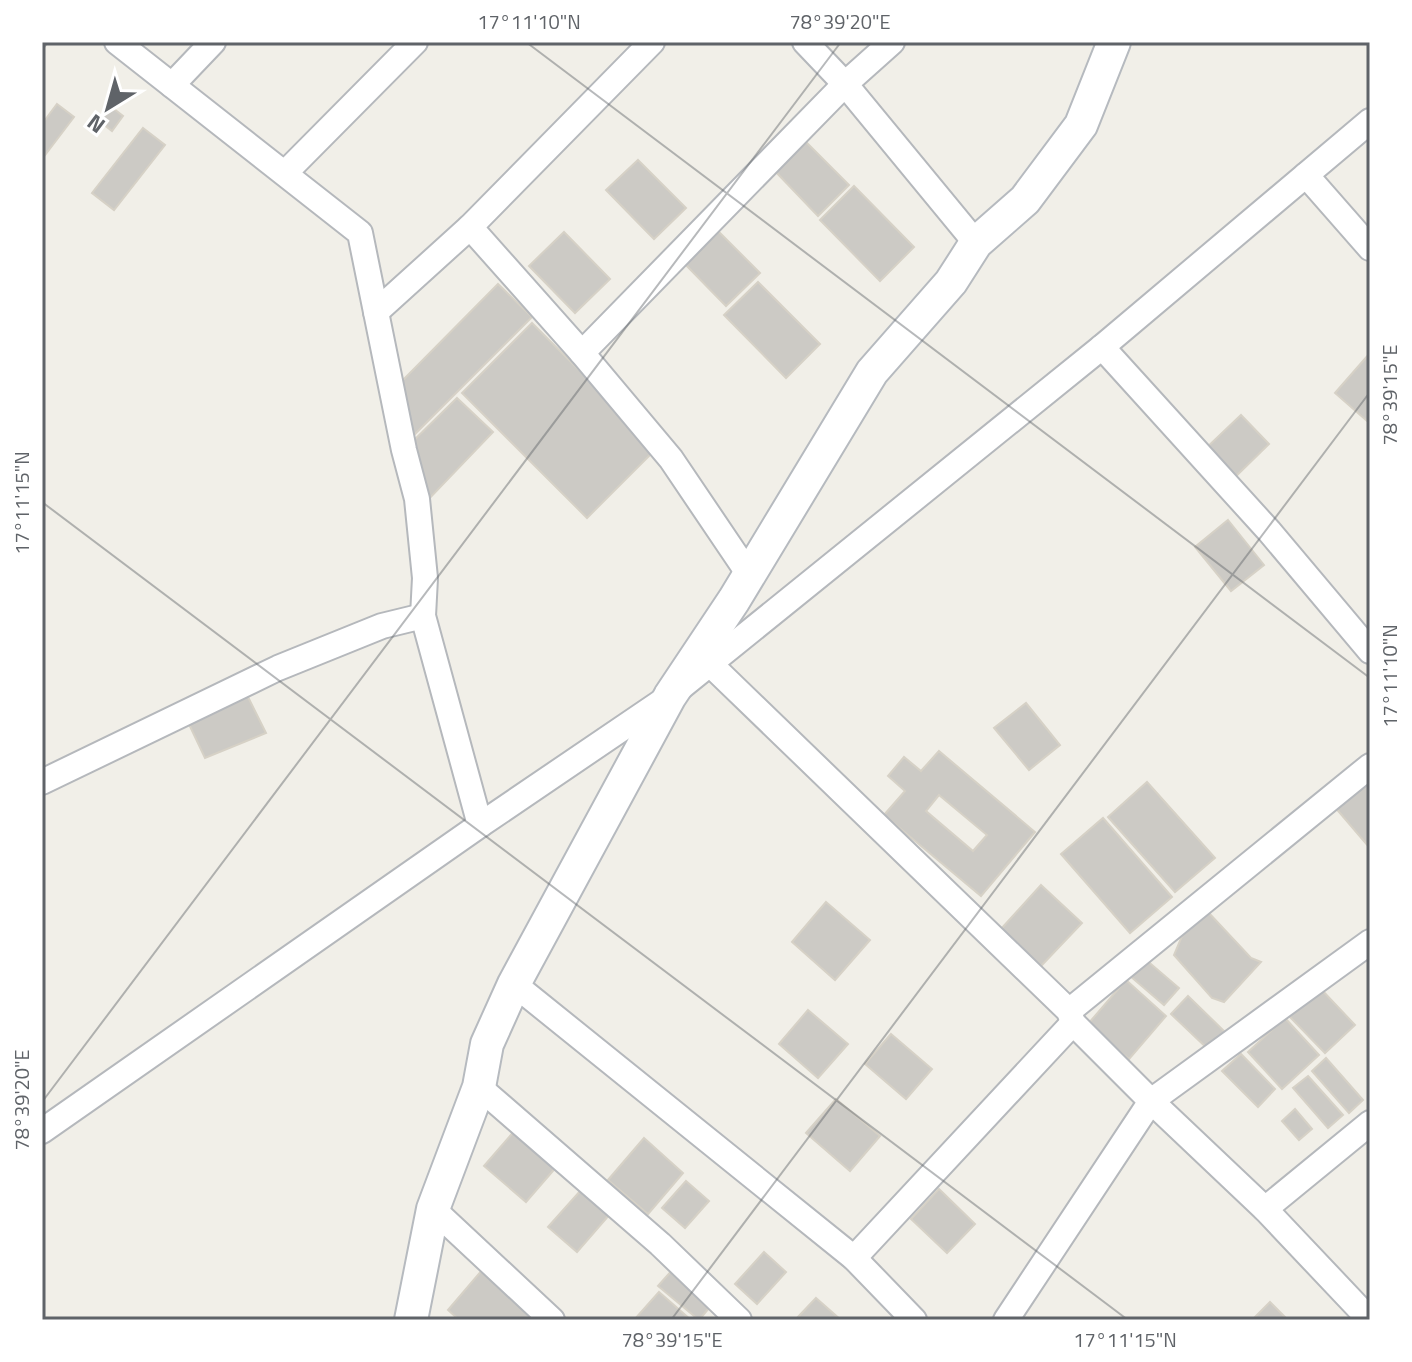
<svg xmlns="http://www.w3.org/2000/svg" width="1412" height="1362" font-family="'Titillium Web',sans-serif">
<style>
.building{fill:#cccac5;stroke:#d6d1c6;stroke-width:2;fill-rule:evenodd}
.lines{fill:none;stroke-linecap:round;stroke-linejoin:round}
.street-casing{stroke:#b5b8bc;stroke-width:28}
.secondary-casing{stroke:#b6babf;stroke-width:36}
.street{stroke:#fff;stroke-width:24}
.secondary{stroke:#fff;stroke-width:32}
.ticks{fill:none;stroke:#5f6368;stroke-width:2;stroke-opacity:0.45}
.neatline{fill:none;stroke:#5f6368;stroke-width:3}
.ticks-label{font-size:20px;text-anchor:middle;fill:#5f6368}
</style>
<rect width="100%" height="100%" fill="#f1efe8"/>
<g class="building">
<polygon points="57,104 74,117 42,159 42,124"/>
<polygon points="109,105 123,116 112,131 98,120"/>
<polygon points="143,128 165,145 114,210 92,193"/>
<polygon points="804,140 849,185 818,216 773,169"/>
<polygon points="638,160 686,208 654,239 606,190"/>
<polygon points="854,186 914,247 880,281 820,220"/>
<polygon points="713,226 760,273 726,306 680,259"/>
<polygon points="564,232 610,279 575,313 529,266"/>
<polygon points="758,282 820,344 786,378 724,315"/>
<polygon points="498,284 532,317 410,439 396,387"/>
<polygon points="532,323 657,448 587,518 462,393"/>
<polygon points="1370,353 1370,418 1367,421 1335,393"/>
<polygon points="457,398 493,432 425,503 404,450"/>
<polygon points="1241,415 1269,444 1230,482 1202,452"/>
<polygon points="1228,520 1264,565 1231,591 1195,547"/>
<polygon points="245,691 266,733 205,758 186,718"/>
<polygon points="1026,703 1060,745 1029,770 994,728"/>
<path d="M939,751L1035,832L981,896L884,815L905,791L888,776L904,757L921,771ZM939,795L987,835L973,851L926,811Z"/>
<polygon points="1366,779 1370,783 1368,846 1334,806"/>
<polygon points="1147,782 1215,858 1175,892 1108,817"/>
<polygon points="1103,818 1172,897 1130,933 1061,854"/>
<polygon points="1041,885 1082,923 1041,966 1001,929"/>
<polygon points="826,902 870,940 835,980 792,942"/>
<polygon points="1207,911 1251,958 1261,962 1224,1002 1212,998 1174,955 1182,936"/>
<polygon points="1145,959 1179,988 1164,1005 1130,976"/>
<polygon points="1126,980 1166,1016 1129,1059 1088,1024"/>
<polygon points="1319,987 1355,1025 1325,1053 1289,1016"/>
<polygon points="1188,996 1226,1033 1209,1050 1171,1014"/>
<polygon points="808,1010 848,1044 818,1078 779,1044"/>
<polygon points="1285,1018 1319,1055 1282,1089 1248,1052"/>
<polygon points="891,1034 932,1069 906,1099 865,1064"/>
<polygon points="1241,1054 1275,1089 1258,1107 1222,1071"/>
<polygon points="1326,1058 1363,1100 1349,1113 1312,1071"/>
<polygon points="1308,1076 1343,1115 1328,1128 1293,1088"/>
<polygon points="836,1099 880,1136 850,1171 806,1133"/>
<polygon points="1295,1109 1312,1129 1299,1140 1282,1121"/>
<polygon points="516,1129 558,1165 526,1202 484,1166"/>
<polygon points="644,1138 683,1173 648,1214 608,1180"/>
<polygon points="686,1181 709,1201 685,1228 662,1208"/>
<polygon points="582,1189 610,1214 577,1252 548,1227"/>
<polygon points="939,1189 975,1224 947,1253 911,1219"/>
<polygon points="764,1252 786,1272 757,1304 735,1284"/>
<polygon points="674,1268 714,1302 699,1320 658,1286"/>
<polygon points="483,1269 535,1320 459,1320 448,1310"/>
<polygon points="659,1292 691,1320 634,1320"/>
<polygon points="816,1298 841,1320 795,1320"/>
<polygon points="1270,1302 1288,1320 1252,1320"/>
</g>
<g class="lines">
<g class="street-casing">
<g id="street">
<polyline points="117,42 360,233 404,450 417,499 425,578 423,616 480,825"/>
<polyline points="805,42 845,84 976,243"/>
<polyline points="172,85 213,42"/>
<polyline points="285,173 415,42"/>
<polyline points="1306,175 1370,248"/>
<polyline points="470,227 582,353 671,459 748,573"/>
<polyline points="376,312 470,227 652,42"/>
<polyline points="1102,347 1269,531 1370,651"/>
<polyline points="582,353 845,84 892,42"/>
<polyline points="709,663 1069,1011 1073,1023 1151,1101 1265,1209 1370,1320"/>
<polyline points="42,782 278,668 382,626 423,616"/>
<polyline points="514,984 854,1258 914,1320"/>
<polyline points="1069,1011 1370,766"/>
<polyline points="479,1087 660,1244 739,1320"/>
<polyline points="42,1131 480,825 670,696 1102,347 1370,121"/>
<polyline points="433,1209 552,1320"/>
<polyline points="1265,1209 1370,1123"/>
<polyline points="854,1258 1073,1023"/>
<polyline points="1006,1320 1151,1101 1370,942"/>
</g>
</g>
<g class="secondary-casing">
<polyline id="secondary" points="411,1320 433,1209 479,1087 487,1044 514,984 670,696 734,600 872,372 951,282 976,243 1025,200 1081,125 1114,42"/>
</g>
<use href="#street" class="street"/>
<use href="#secondary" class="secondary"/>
</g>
<path class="ticks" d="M526,42L1370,678M42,50L48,42M42,502L1128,1320M42,1102L841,42M671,1320L1370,392"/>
<rect width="1412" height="1362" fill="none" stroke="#ffffff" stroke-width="88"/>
<g transform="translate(108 108) rotate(217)" stroke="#ffffff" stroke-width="6" paint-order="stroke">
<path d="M0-6L14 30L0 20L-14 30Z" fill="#5f6368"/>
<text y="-12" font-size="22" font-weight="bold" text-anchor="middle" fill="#5f6368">N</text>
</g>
<rect x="44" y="44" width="1324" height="1274" class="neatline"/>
<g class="ticks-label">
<text x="529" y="29">17°11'10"N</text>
<text x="840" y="29">78°39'20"E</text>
<text transform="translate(1390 395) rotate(-90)" y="7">78°39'15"E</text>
<text transform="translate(22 503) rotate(-90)" y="7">17°11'15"N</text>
<text transform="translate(1390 676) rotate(-90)" y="7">17°11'10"N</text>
<text transform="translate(22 1100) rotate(-90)" y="7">78°39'20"E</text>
<text x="672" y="1347">78°39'15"E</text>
<text x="1125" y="1347">17°11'15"N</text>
</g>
</svg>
